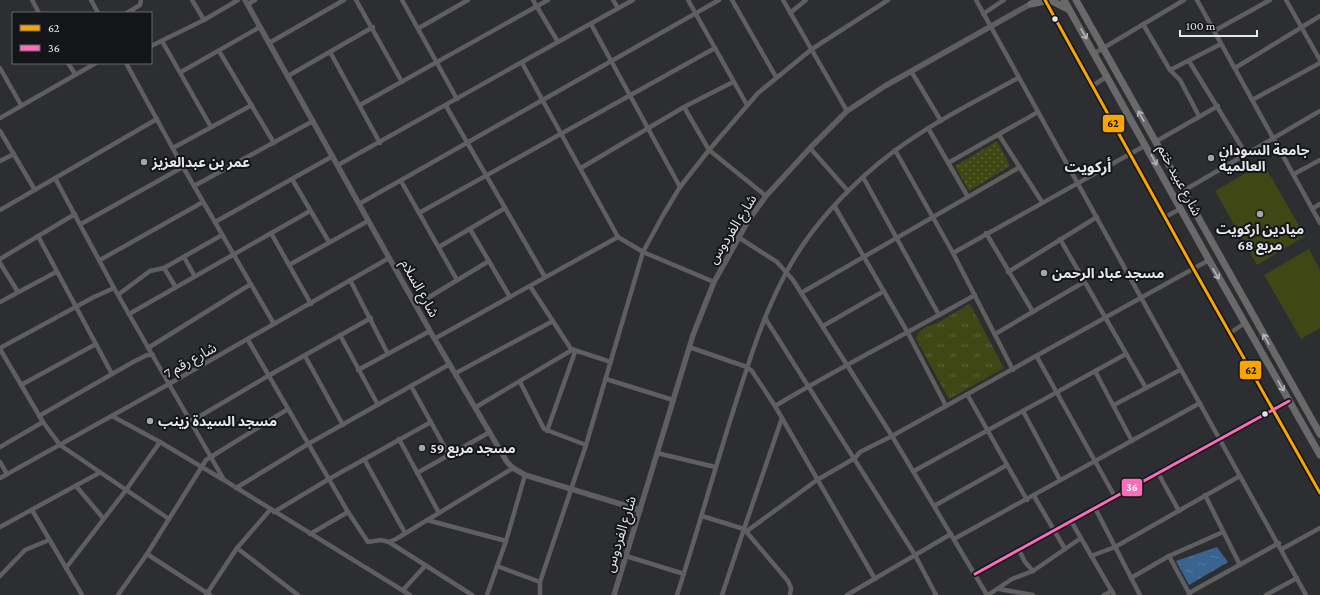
<svg xmlns="http://www.w3.org/2000/svg" width="1320" height="595" font-family="'Crimson Pro','Noto Sans Arabic',serif">
<style>
.grass{fill:url(#grass-tufts)}
.park{fill:url(#park-dots)}
.pitch{fill:#3f4715}
.water{fill:url(#water-ripples)}
.lines{fill:none;stroke-linecap:round;stroke-linejoin:round}
.minor{stroke:#605f5f;stroke-width:4.5}
.tertiary{stroke:#605f5f;stroke-width:5.5}
.primary{stroke:#6a6969;stroke-width:7}
.bus-1-casing{stroke:#141519;stroke-width:6}
.bus-2-casing{stroke:#141519;stroke-width:6}
.bus-1{stroke:#f7a600;stroke-width:3}
.bus-2{stroke:#fb6dba;stroke-width:3}
.oneway{stroke:#b3b4b7}
.bus-dot{fill:#e4e6eb;stroke:#141519;stroke-width:1.5}
.poi-dot{fill:#a4a6aa;stroke:#141519;stroke-width:1.5}
.labels{text-anchor:middle;dominant-baseline:central;stroke-width:4;stroke-linejoin:round;paint-order:stroke}
.poi-label{font-size:14px;font-weight:bold;fill:#e4e6eb;stroke:#141519;text-anchor:start}
.street-label{font-size:14px;fill:#e4e6eb;stroke:#141519}
.neighbourhood-label{font-size:15px;font-weight:bold;fill:#e4e6eb;stroke:#141519}
.line-badge{stroke:#141519;stroke-width:1.5}
.badge-label{font-size:11px;text-anchor:middle;font-weight:bold;fill:#fff}
.pale-badge-label{font-size:11px;text-anchor:middle;font-weight:bold;fill:#111}
</style>
<defs>
<pattern id="grass-tufts" width="24" height="20" patternUnits="userSpaceOnUse"><rect width="24" height="20" fill="#3f4715"/><path d="M3 7l-1-3M5 7V3M7 7l1-3M15 17l-1-3M17 17v-4M19 17l1-3" fill="none" stroke="#5b6237"/></pattern>
<pattern id="park-dots" width="8" height="8" patternUnits="userSpaceOnUse"><rect width="8" height="8" fill="#3f4715"/><path d="M2 2h.1M6 6h.1" fill="none" stroke="#5b6237" stroke-width="1.8" stroke-linecap="round"/></pattern>
<pattern id="water-ripples" width="26" height="14" patternUnits="userSpaceOnUse"><rect width="26" height="14" fill="#3a648f"/><path d="M2 4q2-2 4 0t4 0M15 11q2-2 4 0t4 0" fill="none" stroke="#567a9f"/></pattern>
</defs>
<rect width="100%" height="100%" fill="#2c2e32"/>
<polygon class="grass" points="970,304 1004,368 949,399 916,339 918,333 926,327 937,323"/>
<polygon class="park" points="997,141 1010,166 969,191 955,166"/>
<g class="pitch">
<polygon points="1263,163 1305,236 1257,265 1215,191"/>
<polygon points="1309,249 1320,270 1320,328 1301,339 1264,275"/>
</g>
<polygon class="water" points="1217,547 1228,562 1189,585 1176,561"/>
<g class="lines">
<g class="minor">
<polyline points="32,0 39,13"/>
<polyline points="91,0 98,13"/>
<polyline points="192,0 204,20"/>
<polyline points="356,0 402,82"/>
<polyline points="402,0 457,99"/>
<polyline points="533,0 558,42"/>
<polyline points="613,0 618,8"/>
<polyline points="688,0 747,105"/>
<polyline points="732,0 776,77"/>
<polyline points="783,0 847,111"/>
<polyline points="976,0 1306,595"/>
<polyline points="1045,0 1193,268 1320,493"/>
<polyline points="1197,0 1320,223"/>
<polyline points="1286,0 1320,60"/>
<polyline points="248,4 255,0"/>
<polyline points="127,13 140,5 141,0"/>
<polyline points="790,13 806,0"/>
<polyline points="983,14 1004,0"/>
<polyline points="591,24 680,187"/>
<polyline points="1143,24 1170,70 1180,80 1199,116"/>
<polyline points="419,28 468,0"/>
<polyline points="1214,31 1270,0"/>
<polyline points="162,41 211,127"/>
<polyline points="269,43 344,0"/>
<polyline points="151,46 204,20 238,0"/>
<polyline points="219,51 274,143"/>
<polyline points="330,52 380,143"/>
<polyline points="1095,53 1184,0"/>
<polyline points="1189,61 1246,154"/>
<polyline points="68,63 75,74"/>
<polyline points="126,63 183,167 274,324"/>
<polyline points="522,63 618,237 643,252 714,282"/>
<polyline points="0,68 21,105"/>
<polyline points="1235,68 1320,16"/>
<polyline points="1170,70 1221,44"/>
<polyline points="911,71 941,121"/>
<polyline points="181,72 260,27"/>
<polyline points="288,76 373,27"/>
<polyline points="1092,86 1108,76"/>
<polyline points="1252,100 1320,63"/>
<polyline points="360,105 548,0"/>
<polyline points="446,106 545,277"/>
<polyline points="684,107 709,150 766,196"/>
<polyline points="0,118 96,63"/>
<polyline points="928,128 968,197"/>
<polyline points="0,131 35,190"/>
<polyline points="999,135 1042,202"/>
<polyline points="1155,142 1218,106"/>
<polyline points="173,148 252,105"/>
<polyline points="810,148 848,191"/>
<polyline points="895,150 953,253 1013,370"/>
<polyline points="0,161 14,154"/>
<polyline points="948,163 1038,112"/>
<polyline points="338,165 633,0"/>
<polyline points="581,168 684,107 733,82"/>
<polyline points="1294,174 1320,160"/>
<polyline points="863,177 939,315"/>
<polyline points="55,178 114,288 224,480 410,595"/>
<polyline points="292,179 329,242"/>
<polyline points="401,181 457,280"/>
<polyline points="194,186 313,121"/>
<polyline points="1183,191 1320,111"/>
<polyline points="359,204 719,0"/>
<polyline points="835,207 908,333 946,406"/>
<polyline points="1312,209 1320,204"/>
<polyline points="0,210 157,119"/>
<polyline points="419,213 715,48"/>
<polyline points="1165,217 1180,209"/>
<polyline points="215,222 333,156"/>
<polyline points="81,224 183,167"/>
<polyline points="470,229 510,297"/>
<polyline points="271,233 311,304"/>
<polyline points="986,233 1033,312"/>
<polyline points="38,236 112,374"/>
<polyline points="738,237 777,262 793,280 892,436 987,595"/>
<polyline points="1060,239 1146,388"/>
<polyline points="439,247 505,208"/>
<polyline points="953,253 1146,145"/>
<polyline points="184,257 194,275"/>
<polyline points="0,259 75,214"/>
<polyline points="100,260 203,202"/>
<polyline points="0,263 18,292"/>
<polyline points="289,265 368,221"/>
<polyline points="164,268 175,286"/>
<polyline points="1008,272 1097,217"/>
<polyline points="350,280 388,354"/>
<polyline points="530,286 571,349 611,362"/>
<polyline points="801,293 1020,167"/>
<polyline points="119,294 150,271 164,268 222,235"/>
<polyline points="0,302 56,272"/>
<polyline points="416,305 489,261"/>
<polyline points="129,314 310,211"/>
<polyline points="765,318 915,555 936,595"/>
<polyline points="823,326 884,291"/>
<polyline points="1230,333 1245,323"/>
<polyline points="995,334 1084,282"/>
<polyline points="340,335 378,405"/>
<polyline points="434,339 618,237"/>
<polyline points="248,340 348,512 368,542 381,540 389,542 396,539 513,468"/>
<polyline points="689,347 747,367 752,371 775,406 875,579"/>
<polyline points="0,348 94,297 114,288"/>
<polyline points="148,348 251,284"/>
<polyline points="0,349 43,422 60,445 169,519"/>
<polyline points="305,356 343,425"/>
<polyline points="1037,357 1115,497"/>
<polyline points="358,370 430,331"/>
<polyline points="1095,371 1132,441"/>
<polyline points="456,373 553,321"/>
<polyline points="606,379 673,400"/>
<polyline points="520,382 544,429 586,445"/>
<polyline points="21,385 96,344"/>
<polyline points="411,386 449,455"/>
<polyline points="967,394 1027,500"/>
<polyline points="1114,405 1180,370"/>
<path d="M775,406C840,367 908,333 975,295"/>
<polyline points="476,407 572,350"/>
<polyline points="1023,411 1060,480"/>
<polyline points="39,416 133,362 147,355 153,355"/>
<polyline points="112,416 160,442 222,479"/>
<polyline points="190,422 268,376 371,318"/>
<polyline points="547,431 575,352"/>
<polyline points="399,439 439,513"/>
<polyline points="0,447 43,422"/>
<polyline points="657,453 715,467"/>
<polyline points="364,459 405,533"/>
<polyline points="0,462 7,474"/>
<polyline points="914,471 1126,354"/>
<polyline points="417,473 490,432"/>
<polyline points="1158,473 1179,511"/>
<polyline points="0,478 169,384 389,258"/>
<polyline points="76,486 103,518"/>
<polyline points="236,488 308,444 450,364"/>
<polyline points="1205,495 1240,565"/>
<polyline points="1034,496 1065,549"/>
<polyline points="934,506 1007,465"/>
<polyline points="1095,508 1140,595"/>
<polyline points="32,510 82,595"/>
<polyline points="274,512 329,479 431,422"/>
<polyline points="702,516 744,529 782,418"/>
<polyline points="427,520 506,541"/>
<polyline points="1071,521 1114,595"/>
<polyline points="0,527 99,473"/>
<polyline points="747,531 817,480 855,458 860,452 892,436 1209,260"/>
<polyline points="310,534 348,512"/>
<polyline points="954,539 1200,403"/>
<polyline points="389,542 472,595"/>
<polyline points="237,548 298,595"/>
<polyline points="1282,549 1320,528"/>
<polyline points="1019,550 1025,562 1033,571"/>
<polyline points="147,554 210,595"/>
<polyline points="626,556 684,574"/>
<polyline points="1091,556 1115,547 1240,476"/>
<polyline points="1169,556 1190,595"/>
<polyline points="497,566 540,582"/>
<polyline points="66,568 126,490 160,442"/>
<polyline points="975,574 1289,401"/>
<polyline points="0,576 25,550 49,540"/>
<polyline points="1131,578 1169,556 1223,532"/>
<polyline points="999,589 1033,595"/>
<polyline points="403,590 425,566"/>
<polyline points="1189,593 1279,543"/>
<polyline points="118,595 147,554 206,460 288,409"/>
<polyline points="206,595 237,548 270,510"/>
<polyline points="487,595 506,541 525,475"/>
<polyline points="540,595 540,582 586,445 643,252 662,217 680,187 709,150 758,93 812,49 888,0"/>
<path d="M677,595C698,530 716,464 737,399C751,355 765,311 787,271C809,230 843,193 879,163C921,128 971,104 1018,78"/>
<polyline points="722,595 744,529 788,581 791,588 790,595"/>
<polyline points="847,595 951,534"/>
<polyline points="988,595 1012,579 1033,571 1081,538"/>
<polyline points="1104,595 1112,591"/>
<polyline points="1266,595 1297,578"/>
</g>
<g class="tertiary">
<polyline points="245,0 430,331 507,462 513,468 525,475 640,510"/>
<polyline points="614,595 693,335 714,282 748,221 766,196 810,148 847,111 885,86 1034,2"/>
</g>
<g class="primary">
<polyline points="1064,0 1209,260 1320,455"/>
<polyline points="1076,0 1320,434"/>
<polyline points="1031,4 1050,0 1068,9"/>
</g>
<g class="bus-1-casing">
<polyline id="bus-1" points="1045,0 1193,268 1320,493"/>
</g>
<g class="bus-2-casing">
<polyline id="bus-2" points="975,574 1289,401"/>
</g>
<use href="#bus-1" class="bus-1"/>
<use href="#bus-2" class="bus-2"/>
</g>
<defs><path id="oneway-shaft" d="M-6 0H5M1.5-3L5.5 0L1.5 3" fill="none" stroke-width="1.6" stroke-linecap="round" stroke-linejoin="round"/></defs>
<g class="oneway">
<use href="#oneway-shaft" transform="translate(1084 34) rotate(60)"/>
<use href="#oneway-shaft" transform="translate(1141 116) rotate(-119)"/>
<use href="#oneway-shaft" transform="translate(1154 160) rotate(62)"/>
<use href="#oneway-shaft" transform="translate(1216 274) rotate(60)"/>
<use href="#oneway-shaft" transform="translate(1266 339) rotate(-119)"/>
<use href="#oneway-shaft" transform="translate(1281 386) rotate(60)"/>
</g>
<g class="bus-dot">
<circle cx="1055" cy="19" r="3.5"/>
<circle cx="1265" cy="414" r="3.5"/>
</g>
<g class="poi-dot">
<circle cx="1211" cy="158" r="4"/>
<circle cx="144" cy="162" r="4"/>
<circle cx="1260" cy="214" r="4"/>
<circle cx="1044" cy="273" r="4"/>
<circle cx="150" cy="421" r="4"/>
<circle cx="422" cy="448" r="4"/>
</g>
<g class="labels">
<g class="poi-label">
<text x="1219" y="150">جامعة السودان<tspan x="1219" dy="16">العالمية</tspan></text>
<text x="152" y="162">عمر بن عبدالعزيز</text>
<text x="1260" y="229" text-anchor="middle">ميادين اركويت<tspan x="1260" dy="16">مربع 68</tspan></text>
<text x="1052" y="273">مسجد عباد الرحمن</text>
<text x="158" y="421">مسجد السيدة زينب</text>
<text x="430" y="448">مسجد مربع 59</text>
</g>
<g class="street-label">
<text transform="translate(1180 180) rotate(62)">شارع عبيد ختم</text>
<text transform="translate(732 229) rotate(-58)">شارع الفردوس</text>
<text transform="translate(420 288) rotate(61)">شارع السلام</text>
<text transform="translate(190 360) rotate(-29)">شارع رقم 7</text>
<text transform="translate(620 534) rotate(-73)">شارع الفردوس</text>
</g>
<g class="neighbourhood-label">
<text x="1088" y="167">أركويت</text>
</g>
</g>
<g class="line-badge">
<rect x="1102" y="114" width="23" height="19" rx="4" fill="#f7a600"/>
<rect x="1239" y="360" width="23" height="20" rx="4" fill="#f7a600"/>
<rect x="1121" y="478" width="22" height="19" rx="4" fill="#fb6dba"/>
</g>
<g class="badge-label">
<text x="1132" y="491">36</text>
</g>
<g class="pale-badge-label">
<text x="1113" y="127">62</text>
<text x="1251" y="374">62</text>
</g>
<rect x="12" y="12" width="140" height="52" fill="#141519" stroke="#67696d"/>
<rect x="20" y="25" width="20" height="6" fill="#f7a600" stroke="#67696d"/>
<text x="48" y="32" font-size="12" fill="#e4e6eb">62</text>
<rect x="20" y="45" width="20" height="6" fill="#fb6dba" stroke="#67696d"/>
<text x="48" y="52" font-size="12" fill="#e4e6eb">36</text>
<path d="M1180 30v6h77v-6" fill="none" stroke="#e4e6eb" stroke-width="2"/>
<text x="1186" y="30" font-size="12" fill="#e4e6eb" stroke="#141519" stroke-width="3" paint-order="stroke">100 m</text>
</svg>
